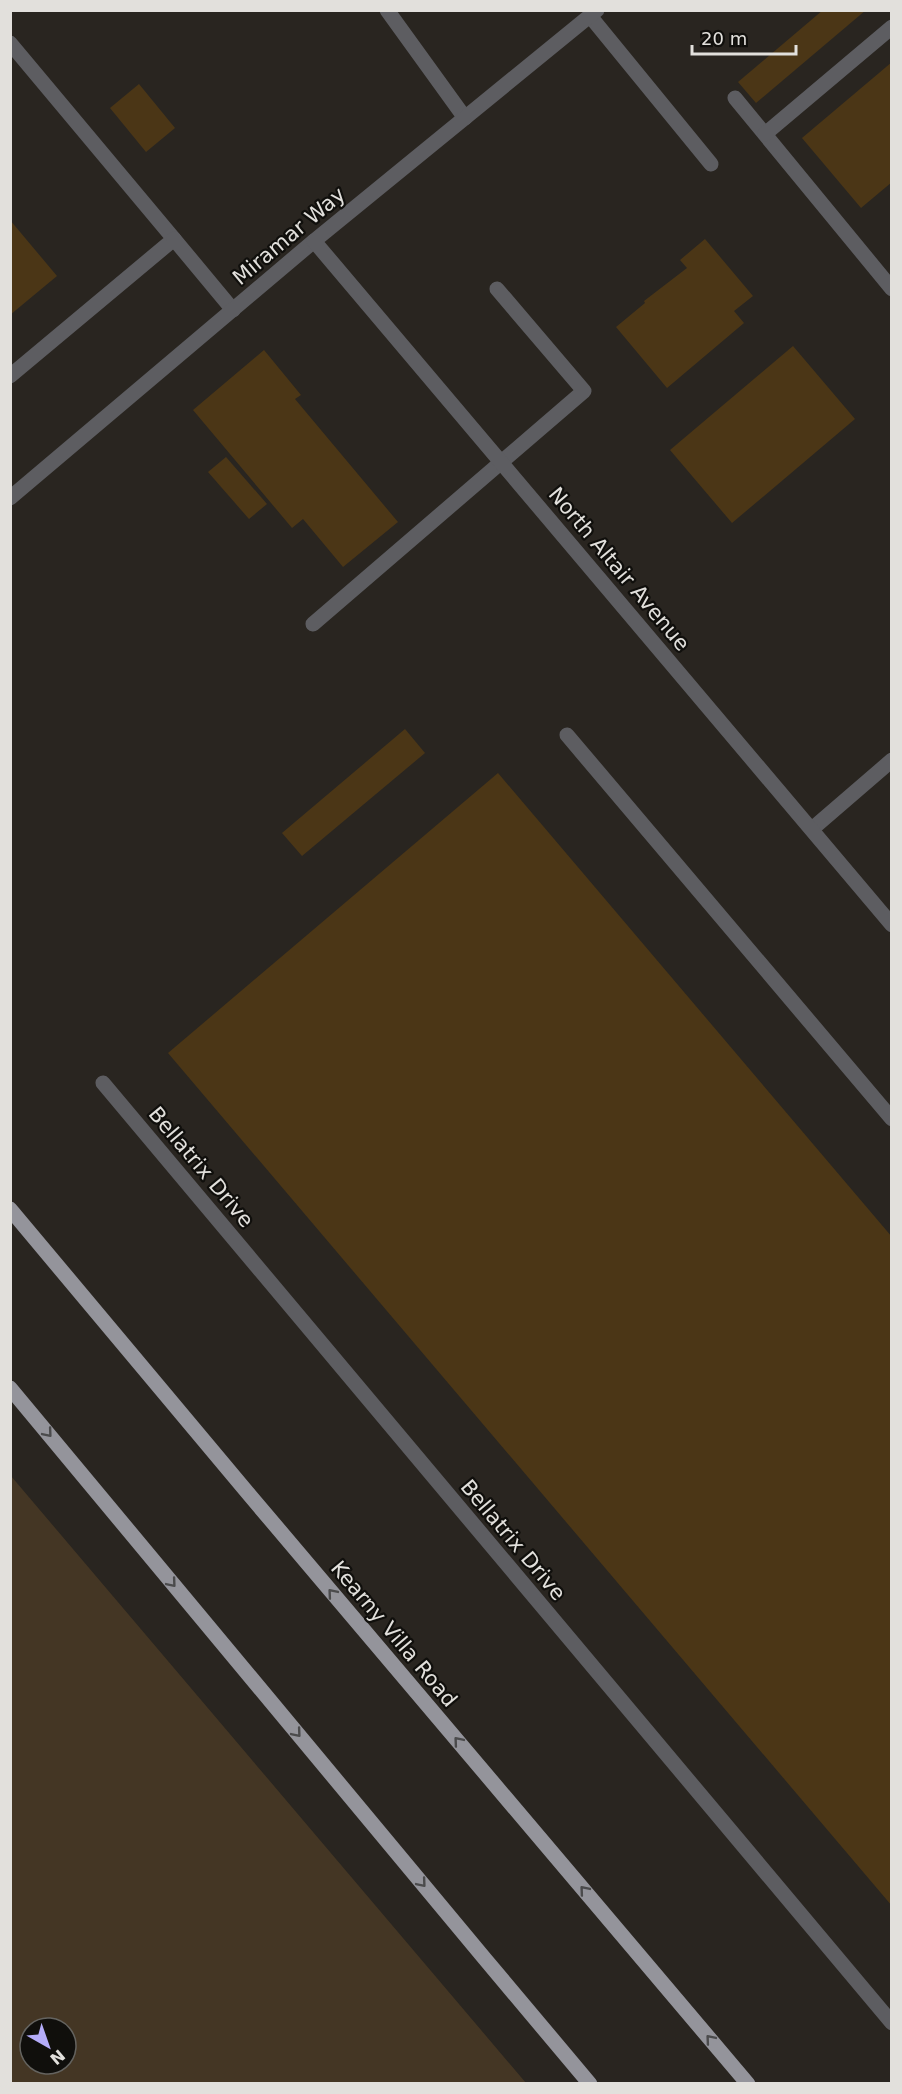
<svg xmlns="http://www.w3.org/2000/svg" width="902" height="2094" font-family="'DejaVu Sans',sans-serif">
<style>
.green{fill:#443624;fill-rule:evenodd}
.building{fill:#4b3616}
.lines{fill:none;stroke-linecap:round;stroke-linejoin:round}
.service{stroke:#5d5d61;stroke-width:15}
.minor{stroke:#5d5d61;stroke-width:15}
.tertiary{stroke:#5d5d61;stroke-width:15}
.primary{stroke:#94949b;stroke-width:15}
.oneway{stroke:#4b4b4c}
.labels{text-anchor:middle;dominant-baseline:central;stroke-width:4.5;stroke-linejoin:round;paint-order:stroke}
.street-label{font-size:21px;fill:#e2e0dc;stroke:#100f0c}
</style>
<rect width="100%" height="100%" fill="#292520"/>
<path class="green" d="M10,1476H11L526,2083H11ZM30,2028H66V2064H30Z"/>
<g class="building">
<polygon points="823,10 866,10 756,103 738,82"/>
<polygon points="892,62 892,182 861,208 802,138"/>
<polygon points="139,84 175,128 146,152 110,108"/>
<polygon points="10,220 57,276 10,315"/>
<polygon points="705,239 753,296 734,311 744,323 667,388 616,327 645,303 644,301 687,268 680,260"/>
<polygon points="793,346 855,419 732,523 670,450"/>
<polygon points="264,350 301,395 295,399 398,522 343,567 303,519 292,528 193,410"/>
<polygon points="226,457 267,504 249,519 208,472"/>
<polygon points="405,729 425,753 302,856 282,833"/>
<polygon points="498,773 892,1237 892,1906 168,1053"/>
</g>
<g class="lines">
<g class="service">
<polyline points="387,10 465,118"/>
<polyline points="590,16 711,164"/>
<polyline points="10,43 174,239 10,376"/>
<polyline points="735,98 892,289"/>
<polyline points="765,134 892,27"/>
<polyline points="174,239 233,310"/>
<polyline points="313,624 584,391 497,289"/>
<polyline points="567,735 892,1119"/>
<polyline points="103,1083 892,2023"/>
</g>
<g class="minor">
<polyline points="10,498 314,241"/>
<polyline points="812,829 892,760"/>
</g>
<polyline class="tertiary" points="597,10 314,241 892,925"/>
<g class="primary">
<polyline points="10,1209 247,1492 748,2084"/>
<polyline points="10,1388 485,1959 590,2084"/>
</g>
</g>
<defs><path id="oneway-chevron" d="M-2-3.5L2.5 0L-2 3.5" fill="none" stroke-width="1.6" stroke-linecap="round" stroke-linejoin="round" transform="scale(1.5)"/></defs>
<g class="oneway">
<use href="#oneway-chevron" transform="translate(48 1433) rotate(50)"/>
<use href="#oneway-chevron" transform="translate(172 1583) rotate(50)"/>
<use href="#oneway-chevron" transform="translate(332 1593) rotate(-130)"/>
<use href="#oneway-chevron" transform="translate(297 1733) rotate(50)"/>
<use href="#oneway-chevron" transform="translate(458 1741) rotate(-130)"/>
<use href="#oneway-chevron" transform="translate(422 1883) rotate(50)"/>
<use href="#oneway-chevron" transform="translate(584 1890) rotate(-130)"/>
<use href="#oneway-chevron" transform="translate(710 2039) rotate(-130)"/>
</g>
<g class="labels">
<g class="street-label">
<text transform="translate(289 236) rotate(-40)">Miramar Way</text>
<text transform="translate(619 569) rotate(50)">North Altair Avenue</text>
<text transform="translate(201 1167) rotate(50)">Bellatrix Drive</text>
<text transform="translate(513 1540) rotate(50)">Bellatrix Drive</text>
<text transform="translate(394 1634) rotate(50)">Kearny Villa Road</text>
</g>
</g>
<rect width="902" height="2094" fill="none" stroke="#e2e0dc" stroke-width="24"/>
<g transform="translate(48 2046) rotate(140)"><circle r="28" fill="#100f0c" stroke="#64635f" stroke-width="1.5"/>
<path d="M0-4.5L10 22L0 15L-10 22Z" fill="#b4acf9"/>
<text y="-9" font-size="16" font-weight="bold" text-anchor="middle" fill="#e2e0dc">N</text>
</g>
<path d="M692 45v9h104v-9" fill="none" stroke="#e2e0dc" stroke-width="3"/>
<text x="701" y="45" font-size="18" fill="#e2e0dc" stroke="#100f0c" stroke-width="4.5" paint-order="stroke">20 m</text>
</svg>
